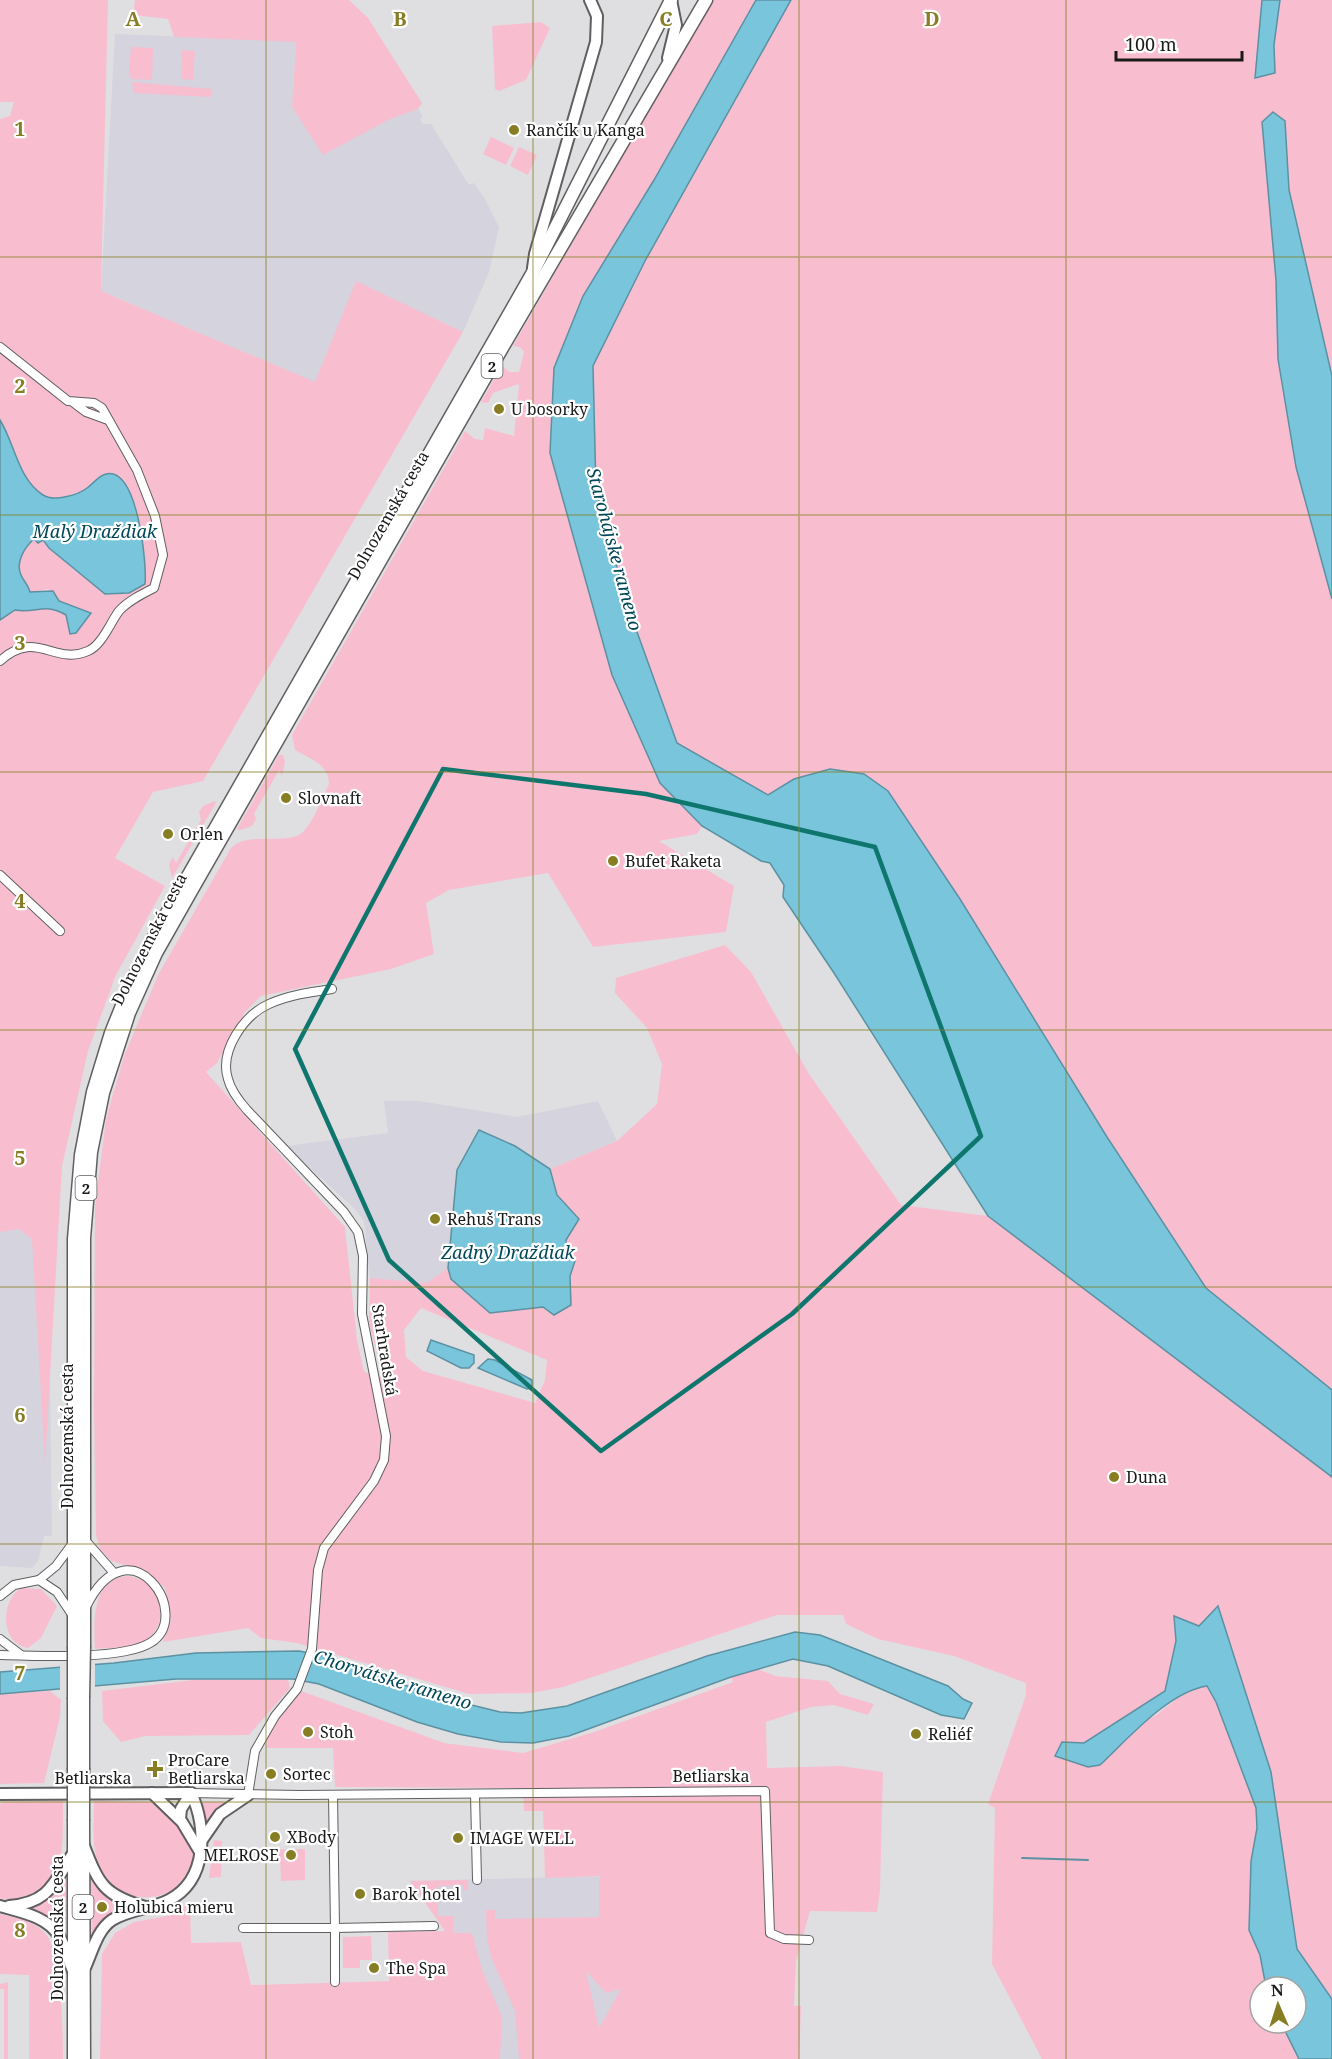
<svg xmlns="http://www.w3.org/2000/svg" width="1332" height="2059" font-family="'Noto Serif',serif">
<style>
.built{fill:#d4d3de}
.green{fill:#f8bed0;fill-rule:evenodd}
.water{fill:#78c5dc;stroke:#5c91a2;stroke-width:1.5}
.pier{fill:#dfdfe2}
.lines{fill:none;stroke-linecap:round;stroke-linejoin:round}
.stream{stroke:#5c91a2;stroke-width:2}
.street-casing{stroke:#5f5f62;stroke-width:10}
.secondary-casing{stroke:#5f5f62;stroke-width:14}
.primary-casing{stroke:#5f5f62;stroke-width:15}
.street{stroke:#fff;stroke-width:8}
.secondary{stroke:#fff;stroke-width:10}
.primary{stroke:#fff;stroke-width:12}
.primary-bridge-casing{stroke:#5f5f62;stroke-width:15;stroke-linecap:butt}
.primary-bridge{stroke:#fff;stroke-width:12}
.marked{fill:none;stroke:#0f766e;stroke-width:4.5;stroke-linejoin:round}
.grid{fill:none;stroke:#877e24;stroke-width:1.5;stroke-opacity:0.55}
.poi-dot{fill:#877e24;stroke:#fff;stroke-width:2}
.labels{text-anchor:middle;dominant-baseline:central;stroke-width:4.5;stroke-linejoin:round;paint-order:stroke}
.shield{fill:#fff;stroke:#5e5e5f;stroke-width:1.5}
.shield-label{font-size:15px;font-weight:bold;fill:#19191a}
.poi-label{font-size:16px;fill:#19191a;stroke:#fff;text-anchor:start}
.street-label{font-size:16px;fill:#19191a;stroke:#fff}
.water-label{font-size:18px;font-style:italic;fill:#004858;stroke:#fff}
.grid-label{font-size:20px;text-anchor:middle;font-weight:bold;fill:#877e24;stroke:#fff;stroke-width:4.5;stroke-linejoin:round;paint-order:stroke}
</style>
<rect width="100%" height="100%" fill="#dfdfe2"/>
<g class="built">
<polygon points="115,34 296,41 292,107 416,94 422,103 418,109 423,116 420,119 423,124 431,124 469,185 474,183 485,199 499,227 489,272 463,332 439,320 316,383 101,291"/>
<polygon points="384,1101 419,1101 517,1117 598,1101 617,1141 550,1169 515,1146 457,1170 448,1268 427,1283 370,1278 364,1221 355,1209 286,1146 388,1133"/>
<polygon points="0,1146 47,1157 52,1536 44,1536 38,1561 32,1568 0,1566"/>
<polygon points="738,1873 769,2059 489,2059 488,1991 410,1881"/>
</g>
<g class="green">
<path d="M0,0H108L101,291L315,382L356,281L463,332L203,781L153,792L115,858L165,886L116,975L88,1051L62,1166L45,1463L32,1239L19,1229L0,1232V620L15,610C36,614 45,602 66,615L70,634L76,633L91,613L59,601L48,589L30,593C28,584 24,582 21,575C15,562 25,547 34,539L43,540L73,569L107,595L130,593L145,584C147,566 140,509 131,494C128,489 123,484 119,479L116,477L94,481L84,490L64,497H45L27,483L0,420V119L10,116L14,102H0Z"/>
<polygon points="135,0 349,0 368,18 422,103 418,109 390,119 323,155 292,107 296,42 174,37 168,19 133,15"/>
<path d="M712,0H756L654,180L583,296L554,368L550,453L612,675L660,783L702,826L697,834L659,841L734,886L726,932L593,947L548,873L449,890L426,903L434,954L391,969L261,996L245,1012L217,1063L206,1072L345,1227L357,1340L364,1372L383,1378L369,1321L370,1278L427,1283L448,1268L451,1280L490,1313L543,1307L571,1290L570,1276L575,1261L566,1250V1240L579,1219L557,1195L550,1169L617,1141L657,1104L662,1064L647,1028L615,993L616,978L725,945L751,972L809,1074L901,1205L988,1216L1332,1477V1999L1297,1949L1271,1772L1218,1606L1199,1626L1174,1616L1176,1641L1165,1691L1084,1743L1062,1742L1055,1756L1155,1716L1188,1690L1206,1686L1216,1702L1256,1808L1257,1828L1251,1861L1249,1930L1260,1955L1266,1987H1260V2023H1281L1299,2059H1042L992,1964L995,1808L988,1804L1026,1695V1683L954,1656L878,1639L846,1624L843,1615H777L563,1687L532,1693L469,1694L297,1643L261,1638L248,1628L163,1642L171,1621L165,1588L148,1572L111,1561L100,1549L96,1535L94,1411L95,1206L106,1119L124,1056L158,975L231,848C249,830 289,847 304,831C315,819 322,798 329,784C329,764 310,759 295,750L292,735L465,431L475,439L483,440L485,428L514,436L519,384L493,393L488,403L481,402L502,365L509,372H519L524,352L520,347L513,346ZM421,1308L547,1360L545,1380L535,1403L423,1371L406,1357L404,1330Z"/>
<polygon points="791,0 1262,0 1255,78 1275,72 1274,45 1280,0 1332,0 1332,380 1296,467 1332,599 1332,1390 1206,1288 1107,1137 960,899 888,791 794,779 769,795 677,743 627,604 596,490 593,366 645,261"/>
<polygon points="541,22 550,28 526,80 499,91 495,89 492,26"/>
<polygon points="131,47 153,48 152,80 132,79 129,74"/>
<polygon points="182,50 195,51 193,80 181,79"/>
<polygon points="132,82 212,89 211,97 134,93"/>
<polygon points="491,137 514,148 506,165 483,154"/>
<polygon points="519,147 537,155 528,175 510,166"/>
<polygon points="279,755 283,755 285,762 282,776 279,770 254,814 256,819 252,826 240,830 237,829"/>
<polygon points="215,801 216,803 172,878 169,864 173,857 176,863 201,820 199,812 203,806"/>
<path d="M129,1576C136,1578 145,1580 151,1586C165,1600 164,1629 146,1640C131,1649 111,1647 95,1649C94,1621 91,1578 129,1576Z"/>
<path d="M21,1588L41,1589L57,1606L41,1638L28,1648C0,1644 0,1601 21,1588Z"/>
<path d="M758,1669L775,1676L828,1681L840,1694L874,1704L868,1715L834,1705L811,1707L766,1722L767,1768L841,1766L883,1772L880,1891L877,1912L810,1911L796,1961L794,2006H801L799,2059H519L515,2011L491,1957L487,1938L486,1910H495V1919L599,1917V1878L603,1876L545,1878L543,1811H524L523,1788L335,1787L333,1748H266L270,1730L301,1691L444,1743L523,1753L594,1732L733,1682L731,1677ZM586,1971L606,1993L621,1989L599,2028Z"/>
<polygon points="193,1680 288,1680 290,1688 249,1735 146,1736 121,1742 103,1721 102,1691"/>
<polygon points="50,1691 61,1700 60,1717 44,1783 0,1784 0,1694"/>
<path d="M63,1801C63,1853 67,1902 0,1899V1804L5,1802Z"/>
<path d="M94,1801L157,1802C168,1813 189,1829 192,1844C203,1889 152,1909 119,1890C115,1888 109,1886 107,1882C90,1860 94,1828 94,1801Z"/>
<polygon points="198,1802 230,1802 218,1811 204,1829"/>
<polygon points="214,1840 222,1841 221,1877 209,1878"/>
<polygon points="305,1849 305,1880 281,1881 280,1859 258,1859 258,1850"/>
<polygon points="67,1878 66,1936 50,1918 31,1908 51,1896"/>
<polygon points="91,1878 107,1898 128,1907 108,1916 92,1936"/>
<polygon points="468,1880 468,1890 463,1890 463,1885 438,1886 438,1916 453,1916 453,1933 470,1933 473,1936 482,1970 502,2017 500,2059 100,2059 102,1954 115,1933 134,1922 173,1915 190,1902 191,1943 241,1942 251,1985 389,1981 388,1932 445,1931 410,1881"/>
<path d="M0,1914C15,1917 31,1920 43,1931C62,1946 63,2034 63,2059H29V1975L0,1974Z"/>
<polygon points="371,1936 372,1960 360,1960 360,1968 343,1968 343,1937"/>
<polygon points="8,1982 8,2059 4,2059 4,1989 0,1989 0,1984"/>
</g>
<g class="water">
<polygon points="756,0 791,0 645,261 593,366 596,490 627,604 677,743 768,795 794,779 830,769 864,774 888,791 960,899 1107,1137 1206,1288 1332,1390 1332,1477 988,1216 834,973 783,897 784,885 770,863 761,861 702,826 660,783 612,675 550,453 554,368 583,296 654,180"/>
<polygon points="1262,0 1280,0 1274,45 1275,73 1255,78"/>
<polygon points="1273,112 1285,121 1289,190 1332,376 1332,599 1296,467 1278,359 1276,280 1262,122"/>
<path d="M0,420C15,444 18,479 43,495C54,502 78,495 87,488C93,484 98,476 106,474C138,467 147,564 145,584L129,593L105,594L49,548L43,540L38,543L34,539C25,547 15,562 21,575C24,582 28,584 30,592L53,591L59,601L91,613L76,633L70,634L66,615C45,602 36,614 15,610L0,620Z"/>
<polygon points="479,1130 515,1146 550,1169 557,1195 579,1219 566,1240 566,1250 575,1261 570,1276 571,1305 554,1315 543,1307 490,1313 451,1279 448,1268 457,1170"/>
<polygon points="431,1340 474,1355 474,1363 469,1368 461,1368 427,1351"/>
<polygon points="488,1359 495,1360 532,1380 532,1388 527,1389 478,1368"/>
<path d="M1218,1606L1271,1772L1297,1949L1332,1999V2059H1299L1281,2023H1296V1987H1266L1260,1955L1249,1930L1251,1861L1257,1828L1256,1808L1216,1702L1207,1686C1168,1692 1128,1739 1100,1765L1088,1767L1055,1756L1062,1742L1084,1743L1165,1691L1176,1641L1174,1616L1199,1626Z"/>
<polygon points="795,1632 820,1635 838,1642 948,1686 963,1699 972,1703 964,1719 941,1715 828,1666 793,1659 731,1677 569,1736 533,1743 501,1742 458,1734 417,1722 319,1684 293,1679 176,1679 0,1694 0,1672 114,1663 196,1653 299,1651 324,1656 435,1696 500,1712 521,1713 567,1706 707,1656"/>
</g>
<polygon class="pier" points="95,1661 95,1690 60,1693 60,1664"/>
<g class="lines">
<polyline class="stream" points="1022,1858 1088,1860"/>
<g class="street-casing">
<g id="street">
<path d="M0,347L68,401L94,403L102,408L137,470L155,516L163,555L154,588C142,594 128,601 119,611C110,623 102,645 88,651C54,666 36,628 0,661"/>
<polyline points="74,403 86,412 108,420"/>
<polyline points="0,875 60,931"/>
<polyline points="85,1540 114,1573"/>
<polyline points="39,1580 56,1566 73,1543"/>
<polyline points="0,1596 14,1585 39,1580 57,1592 73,1616"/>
<polyline points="0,1639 21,1655"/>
<path d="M0,1655C35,1656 122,1660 150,1643C196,1616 129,1518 86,1607"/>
<polyline points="191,1793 300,1795 765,1791 770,1933 784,1939 809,1940"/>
<polyline points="475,1794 477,1880"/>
<path d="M248,1795L255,1751L275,1716L297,1689L312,1649L318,1570L324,1548L374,1481L384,1460L386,1436L362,1314L363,1256L358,1232L344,1212L247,1110C239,1101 231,1091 228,1079C219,1051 244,1015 269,1004C289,995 311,992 332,989"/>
<polyline points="243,1928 335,1928 333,1795"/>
<polyline points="335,1982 335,1928 434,1926"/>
</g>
</g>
<g class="secondary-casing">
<g id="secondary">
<polyline points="668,58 676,25 671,0"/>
<polyline points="533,268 535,254 596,42 597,16 590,0"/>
<polyline points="152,1793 182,1822 200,1852"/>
<polyline points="0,1794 191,1793"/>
<polyline points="180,1819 181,1809 191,1793"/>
<polyline points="202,1840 220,1814 248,1795"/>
<path d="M84,1846C99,1885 104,1895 145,1907"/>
<path d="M0,1906C20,1912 47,1916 59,1936C66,1946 68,1960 73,1971"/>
<path d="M9,1906C50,1903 54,1882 74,1852"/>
<path d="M83,1972C92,1954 96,1931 112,1920C130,1909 151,1909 169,1900C208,1880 207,1827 191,1793"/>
</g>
</g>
<g class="primary-casing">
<g id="primary">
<polyline points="84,1646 84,1238 91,1152 103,1093 129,1013 156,953 190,893 502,348 706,0"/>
<polyline points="74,1647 74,1239 81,1155 93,1092 111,1033 132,981 159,927 532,274 671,0"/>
<polyline points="83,1697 83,1768"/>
<polyline points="74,1699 74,1768"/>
<polyline points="83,1821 84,2059"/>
<polyline points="74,2059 74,1821"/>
</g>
</g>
<use href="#street" class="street"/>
<use href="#secondary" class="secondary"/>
<use href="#primary" class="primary"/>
<g class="primary-bridge-casing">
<g id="primary-bridge">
<polyline points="83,1697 84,1646"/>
<polyline points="74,1699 74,1647"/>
<polyline points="74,1768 74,1821"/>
<polyline points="83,1821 83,1768"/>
</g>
</g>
<use href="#primary-bridge" class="primary-bridge"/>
</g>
<path class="marked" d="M443,769L646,794L875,847L981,1136L792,1314L601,1451L389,1260L295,1049Z"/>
<path class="grid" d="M266,0V2059M533,0V2059M799,0V2059M1066,0V2059M0,257H1332M0,515H1332M0,772H1332M0,1030H1332M0,1287H1332M0,1544H1332M0,1802H1332"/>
<g class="poi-dot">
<circle cx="514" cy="130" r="6"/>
<circle cx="499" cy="409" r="6"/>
<circle cx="286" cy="798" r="6"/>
<circle cx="168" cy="834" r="6"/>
<circle cx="613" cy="861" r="6"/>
<circle cx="435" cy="1219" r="6"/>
<circle cx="1114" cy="1477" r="6"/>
<circle cx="308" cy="1732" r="6"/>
<circle cx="916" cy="1734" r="6"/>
<path d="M152 1760h6v6h6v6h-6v6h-6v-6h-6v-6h6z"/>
<circle cx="271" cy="1774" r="6"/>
<circle cx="275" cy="1837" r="6"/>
<circle cx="458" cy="1838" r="6"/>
<circle cx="291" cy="1855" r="6"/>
<circle cx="360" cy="1894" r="6"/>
<circle cx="102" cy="1907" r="6"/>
<circle cx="374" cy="1968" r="6"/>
</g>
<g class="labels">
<g class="shield">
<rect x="481.5" y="354" width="21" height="24" rx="4.5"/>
<rect x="75.5" y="1176" width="21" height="24" rx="4.5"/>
<rect x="72.5" y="1895" width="21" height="24" rx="4.5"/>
</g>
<g class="shield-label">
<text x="492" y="366">2</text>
<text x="86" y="1188">2</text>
<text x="83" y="1907">2</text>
</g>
<g class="poi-label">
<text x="526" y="130">Rančík u Kanga</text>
<text x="511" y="409">U bosorky</text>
<text x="298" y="798">Slovnaft</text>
<text x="180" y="834">Orlen</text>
<text x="625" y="861">Bufet Raketa</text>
<text x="447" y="1219">Rehuš Trans</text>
<text x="1126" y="1477">Duna</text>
<text x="320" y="1732">Stoh</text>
<text x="928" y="1734">Reliéf</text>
<text x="168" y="1760">ProCare<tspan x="168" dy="18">Betliarska</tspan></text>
<text x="283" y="1774">Sortec</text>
<text x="287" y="1837">XBody</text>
<text x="470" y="1838">IMAGE WELL</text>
<text x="279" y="1855" text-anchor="end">MELROSE</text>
<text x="372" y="1894">Barok hotel</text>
<text x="114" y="1907">Holubica mieru</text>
<text x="386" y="1968">The Spa</text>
</g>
<g class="street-label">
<text transform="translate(388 515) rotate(-60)">Dolnozemská cesta</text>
<text transform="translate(149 939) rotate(-63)">Dolnozemská cesta</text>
<text transform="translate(385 1350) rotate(81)">Starhradská</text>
<text transform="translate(67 1436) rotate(-90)">Dolnozemská cesta</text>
<text x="711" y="1776">Betliarska</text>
<text x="93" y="1778">Betliarska</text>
<text transform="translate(57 1928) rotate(-90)">Dolnozemská cesta</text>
</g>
<g class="water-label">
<text x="95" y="531">Malý Draždiak</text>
<text transform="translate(615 549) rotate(75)">Starohájske rameno</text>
<text x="508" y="1252">Zadný Draždiak</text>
<text transform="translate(393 1679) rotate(17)">Chorvátske rameno</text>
</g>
</g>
<g class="grid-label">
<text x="133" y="26">A</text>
<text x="400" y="26">B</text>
<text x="666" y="26">C</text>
<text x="932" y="26">D</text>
<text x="20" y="136">1</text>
<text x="20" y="393">2</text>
<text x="20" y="650">3</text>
<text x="20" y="908">4</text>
<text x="20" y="1165">5</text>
<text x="20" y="1422">6</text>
<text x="20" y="1680">7</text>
<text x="20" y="1937">8</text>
</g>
<g transform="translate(1278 2005) rotate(357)"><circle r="28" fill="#ffffff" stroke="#a3a3a3" stroke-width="1.5"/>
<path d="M0-4.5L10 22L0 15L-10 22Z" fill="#877e24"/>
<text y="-9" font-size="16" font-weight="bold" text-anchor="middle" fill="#19191a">N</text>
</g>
<path d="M1116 51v9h126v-9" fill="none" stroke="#19191a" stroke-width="3"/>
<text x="1125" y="51" font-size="18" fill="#19191a" stroke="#ffffff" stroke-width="4.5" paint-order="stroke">100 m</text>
</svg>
